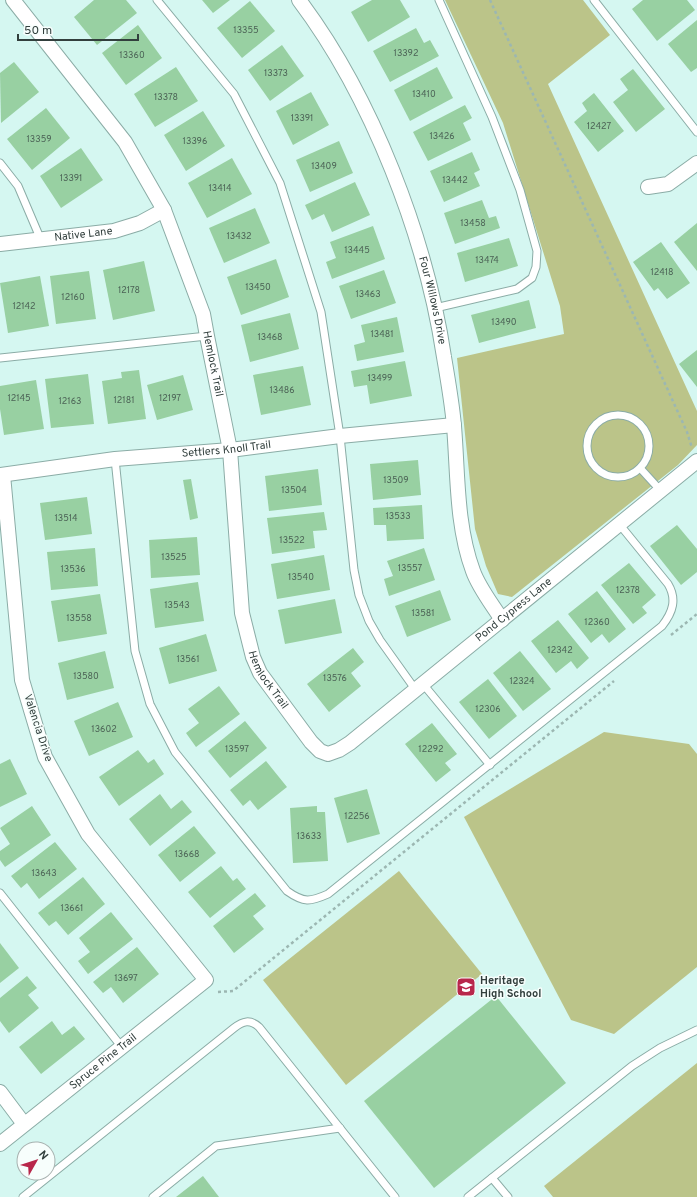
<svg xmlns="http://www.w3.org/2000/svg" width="697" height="1197" font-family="Overpass,sans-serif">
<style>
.green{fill:#bbc489}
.building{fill:#98d0a2}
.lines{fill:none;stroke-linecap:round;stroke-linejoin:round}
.lane-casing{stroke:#8baca6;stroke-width:9}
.street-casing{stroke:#8baca6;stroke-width:16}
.path{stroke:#9cb7b2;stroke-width:2.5;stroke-dasharray:3 3;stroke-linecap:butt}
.lane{stroke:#fff;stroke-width:7}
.street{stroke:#fff;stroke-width:14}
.labels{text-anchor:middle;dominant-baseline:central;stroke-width:3;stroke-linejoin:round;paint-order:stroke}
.number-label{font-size:9px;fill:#4c6356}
.street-label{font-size:11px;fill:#323f3d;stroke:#f7fefc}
.poi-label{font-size:11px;font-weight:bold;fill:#323f3d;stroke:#f7fefc;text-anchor:start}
</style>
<rect width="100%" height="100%" fill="#d5f7f1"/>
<g class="green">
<polygon points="445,0 583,0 610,35 548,84 697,411 697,445 678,465 512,597 498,594 486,566 475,529 457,358 564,334 560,306 503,123"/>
<polygon points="604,732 689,744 697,754 697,967 614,1034 571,1020 464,817"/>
<polygon points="399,871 482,974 346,1085 263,980"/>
<polygon points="697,1063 697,1197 553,1197 544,1186"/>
</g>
<g class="building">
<polygon points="94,0 126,0 137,13 97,45 74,17"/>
<polygon points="202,0 230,0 213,13"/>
<polygon points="372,0 400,0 410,17 368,42 351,12"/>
<polygon points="643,0 687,0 695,10 657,41 632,9"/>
<polygon points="250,1 275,31 242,58 217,28"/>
<polygon points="697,20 697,68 691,72 668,44"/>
<polygon points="138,25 162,58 126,85 102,53"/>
<polygon points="416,28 424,43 430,40 439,56 390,82 373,51"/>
<polygon points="282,45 304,76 270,101 248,70"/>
<polygon points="14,62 39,92 1,123 0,73"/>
<polygon points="176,67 198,101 155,127 134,94"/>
<polygon points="437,67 453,98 410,121 394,90"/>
<polygon points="633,69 665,109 636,132 613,102 628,90 620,79"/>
<polygon points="311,92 329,125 293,145 276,111"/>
<polygon points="594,93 624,131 598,152 574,122 587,111 582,103"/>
<polygon points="465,105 472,118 463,123 471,140 428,161 413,132"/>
<polygon points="46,108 70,138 32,170 7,139"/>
<polygon points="203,111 225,146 186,171 164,135"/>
<polygon points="339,141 353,173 310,192 296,160"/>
<polygon points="81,148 103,180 61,208 40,176"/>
<polygon points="472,152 480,170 474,173 480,186 444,202 430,171"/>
<polygon points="232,158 252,194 207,218 188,183"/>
<polygon points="355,182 370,215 332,232 324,214 312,220 305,205"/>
<polygon points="482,200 489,218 496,216 500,228 455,244 444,213"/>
<polygon points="255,208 270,243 224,263 209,228"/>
<polygon points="697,223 697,271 674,242"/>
<polygon points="373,226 385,259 332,279 326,262 336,258 330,242"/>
<polygon points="509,238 518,266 465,282 457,253"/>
<polygon points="661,242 690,283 667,299 658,288 654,291 633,262"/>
<polygon points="276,259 289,297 241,315 227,277"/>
<polygon points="144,261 155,311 113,320 103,270"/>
<polygon points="384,270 396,303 351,319 339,286"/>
<polygon points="89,271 96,319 56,324 50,276"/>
<polygon points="40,276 49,326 8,333 0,283"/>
<polygon points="529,300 536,328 479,343 471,315"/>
<polygon points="290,313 299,349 250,362 241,325"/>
<polygon points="397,317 404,352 357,361 354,345 365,342 361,325"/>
<polygon points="697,350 697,387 679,364"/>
<polygon points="405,361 412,396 370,404 367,385 354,387 351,371"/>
<polygon points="303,366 311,405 261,415 253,375"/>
<polygon points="139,370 146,419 108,424 102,381 122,378 121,372"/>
<polygon points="88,374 94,424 51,428 45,379"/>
<polygon points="183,375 193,410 157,420 147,385"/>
<polygon points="36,380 44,429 4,435 0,409 0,386"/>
<polygon points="418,460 421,495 373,500 370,464"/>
<polygon points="318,469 322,505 269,511 265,476"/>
<polygon points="191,479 198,518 190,520 183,480"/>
<polygon points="87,497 92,534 45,540 40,503"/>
<polygon points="422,505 424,539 387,541 386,525 374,525 373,508"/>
<polygon points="324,512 327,530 313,531 315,548 272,554 267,518"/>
<polygon points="677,525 697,549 697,572 681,585 650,546"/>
<polygon points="197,537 200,575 151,578 149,540"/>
<polygon points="95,548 98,586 51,590 47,552"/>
<polygon points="424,548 435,580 389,596 384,579 393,576 387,561"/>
<polygon points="324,555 330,590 277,599 271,564"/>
<polygon points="629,563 656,595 642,607 647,613 633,624 601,585"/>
<polygon points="198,582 204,621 155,628 150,589"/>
<polygon points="440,590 451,620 407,637 395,606"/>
<polygon points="597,591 626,629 609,643 602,634 591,643 568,614"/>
<polygon points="100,594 107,634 58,642 51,601"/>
<polygon points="335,599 342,633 285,644 278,610"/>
<polygon points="558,620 589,658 577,669 571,661 556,673 531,641"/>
<polygon points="206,634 217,671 169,684 159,648"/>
<polygon points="353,648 364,662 351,673 361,686 329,712 307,684"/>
<polygon points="105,651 114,688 67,700 58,663"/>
<polygon points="520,651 551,689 523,711 493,673"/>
<polygon points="488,679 517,716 489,739 459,702"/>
<polygon points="219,686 240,714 196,747 186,733 199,723 188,709"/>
<polygon points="118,702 133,737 89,756 74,721"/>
<polygon points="245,721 267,748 230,778 208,751"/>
<polygon points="432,723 457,754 445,763 451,770 436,782 405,744"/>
<polygon points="138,750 148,763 154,759 164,774 119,806 99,777"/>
<polygon points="10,759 27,794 0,807 0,764"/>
<polygon points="266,761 287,787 258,810 250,800 243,806 230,790"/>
<polygon points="367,789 380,834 347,843 334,798"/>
<polygon points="160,794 171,809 182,800 192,812 150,846 129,819"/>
<polygon points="32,806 51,835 5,867 0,860 0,851 10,844 0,828"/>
<polygon points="317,806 317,812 325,812 328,861 293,863 290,808"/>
<polygon points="194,826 216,853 180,882 158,855"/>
<polygon points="55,842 77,869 39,899 27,883 21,888 11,876"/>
<polygon points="221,866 233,881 237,878 246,889 210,918 188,892"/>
<polygon points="83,877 105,904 68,935 56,921 49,926 38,913"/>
<polygon points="255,893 266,906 253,916 264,929 234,953 213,926"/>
<polygon points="111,912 133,939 88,974 78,961 90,952 79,938"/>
<polygon points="0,943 19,968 0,983"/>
<polygon points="137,947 159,974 123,1003 111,987 103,993 93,982"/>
<polygon points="27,976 37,988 28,995 39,1008 9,1033 0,1021 0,998"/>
<polygon points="496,996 566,1083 434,1188 364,1101"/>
<polygon points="52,1021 62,1035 74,1026 85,1039 41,1074 19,1047"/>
<polygon points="203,1176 219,1197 176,1197"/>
</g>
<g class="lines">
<g class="lane-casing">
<g id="lane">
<polyline points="157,0 234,94 280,183 321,312 340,436 354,570 359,595 369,621 380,640 415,689"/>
<polyline points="594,0 697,132"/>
<polyline points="0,163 18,186 41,240"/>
<polyline points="435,308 517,289 532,278 536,267 537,251 520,190 492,117 439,0"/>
<polyline points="0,358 207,336"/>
<circle cx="618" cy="446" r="31"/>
<path d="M115,459L135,651L150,704L175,752L287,891C304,903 310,902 328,894L662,626C673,612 677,599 668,584L620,525"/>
<polyline points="640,468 661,491"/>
<polyline points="423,684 490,765"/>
<polyline points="0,893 121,1046"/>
<polyline points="492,1178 508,1197"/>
<path d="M23,1197L234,1028C243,1021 250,1019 259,1027L395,1197"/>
<polyline points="153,1197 216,1146 340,1128"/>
<polyline points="468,1197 632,1066 660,1048 697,1030"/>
</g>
</g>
<g class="street-casing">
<g id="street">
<path id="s1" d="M13,0L125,142L164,210L203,314L207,336L230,450L242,613L253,657L260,673L311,742L320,751L328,754L339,750L350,743L697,461"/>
<path id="s2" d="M299,0C372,97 426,237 444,357C448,380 452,403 454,426C458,474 456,525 473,571C479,588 492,604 502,620"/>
<polyline points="648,187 668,184 697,163"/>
<path id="s3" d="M0,244L114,231L140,223L164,210"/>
<path id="s4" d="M0,475L115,459L230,450L340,436L454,425"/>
<polyline points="0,1092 24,1124"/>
<path id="s5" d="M0,1144L206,980L88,834L45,757L22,680L3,475"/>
</g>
</g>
<g class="path">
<polyline points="490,0 687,432 692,448"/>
<polyline points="671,635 697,614"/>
<polyline points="218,992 233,991 614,681"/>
</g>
<use href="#lane" class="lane"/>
<use href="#street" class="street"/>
</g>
<defs>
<g id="school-square" transform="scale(1)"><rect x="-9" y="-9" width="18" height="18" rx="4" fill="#b8274b" stroke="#f7fefc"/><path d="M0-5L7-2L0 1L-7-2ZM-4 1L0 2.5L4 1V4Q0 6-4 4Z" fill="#fff"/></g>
</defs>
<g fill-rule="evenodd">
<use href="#school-square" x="466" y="987"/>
</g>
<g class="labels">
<g class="number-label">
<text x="246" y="30">13355</text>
<text x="406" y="53">13392</text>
<text x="132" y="55">13360</text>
<text x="276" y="73">13373</text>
<text x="424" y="94">13410</text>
<text x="166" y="97">13378</text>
<text x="302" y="118">13391</text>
<text x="599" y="126">12427</text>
<text x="442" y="136">13426</text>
<text x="39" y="139">13359</text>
<text x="195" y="141">13396</text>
<text x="324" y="166">13409</text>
<text x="71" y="178">13391</text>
<text x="455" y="180">13442</text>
<text x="220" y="188">13414</text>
<text x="473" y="223">13458</text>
<text x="239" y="236">13432</text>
<text x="357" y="250">13445</text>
<text x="487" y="260">13474</text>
<text x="662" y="272">12418</text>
<text x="258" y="287">13450</text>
<text x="129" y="290">12178</text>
<text x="368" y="294">13463</text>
<text x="73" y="297">12160</text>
<text x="24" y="306">12142</text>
<text x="504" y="322">13490</text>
<text x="382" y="334">13481</text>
<text x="270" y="337">13468</text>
<text x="380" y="378">13499</text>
<text x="282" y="390">13486</text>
<text x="19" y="398">12145</text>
<text x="170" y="398">12197</text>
<text x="124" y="400">12181</text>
<text x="70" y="401">12163</text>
<text x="396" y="480">13509</text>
<text x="294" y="490">13504</text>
<text x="398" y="516">13533</text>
<text x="66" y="518">13514</text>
<text x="292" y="540">13522</text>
<text x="174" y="557">13525</text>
<text x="410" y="568">13557</text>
<text x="73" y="569">13536</text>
<text x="301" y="577">13540</text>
<text x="628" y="590">12378</text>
<text x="177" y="605">13543</text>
<text x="423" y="613">13581</text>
<text x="79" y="618">13558</text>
<text x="597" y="622">12360</text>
<text x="560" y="650">12342</text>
<text x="188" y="659">13561</text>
<text x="86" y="676">13580</text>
<text x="335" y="678">13576</text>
<text x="522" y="681">12324</text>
<text x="488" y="709">12306</text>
<text x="104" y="729">13602</text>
<text x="237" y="749">13597</text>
<text x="431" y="749">12292</text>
<text x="357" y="816">12256</text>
<text x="309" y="836">13633</text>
<text x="187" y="854">13668</text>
<text x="44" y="873">13643</text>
<text x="72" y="908">13661</text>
<text x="126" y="978">13697</text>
</g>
<g class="street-label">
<text stroke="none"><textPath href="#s3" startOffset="84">Native Lane</textPath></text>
<text stroke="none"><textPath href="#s2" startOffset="331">Four Willows Drive</textPath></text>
<text stroke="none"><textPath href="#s1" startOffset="421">Hemlock Trail</textPath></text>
<text stroke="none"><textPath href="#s4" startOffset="228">Settlers Knoll Trail</textPath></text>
<text stroke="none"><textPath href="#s1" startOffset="1078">Pond Cypress Lane</textPath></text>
<text stroke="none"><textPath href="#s1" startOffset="745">Hemlock Trail</textPath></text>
<text transform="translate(38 728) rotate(72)">Valencia Drive</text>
<text stroke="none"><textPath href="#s5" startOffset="132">Spruce Pine Trail</textPath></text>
</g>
<g class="poi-label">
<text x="480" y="981">Heritage<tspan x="480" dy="13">High School</tspan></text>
</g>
</g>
<g transform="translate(36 1161) rotate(51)"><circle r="19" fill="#f7fefc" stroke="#a8b2b0"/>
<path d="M0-3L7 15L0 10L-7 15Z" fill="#b8274b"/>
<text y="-6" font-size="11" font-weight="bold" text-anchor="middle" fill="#323f3d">N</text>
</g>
<path d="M18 34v6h120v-6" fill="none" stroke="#323f3d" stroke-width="2"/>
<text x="24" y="34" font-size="12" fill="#323f3d" stroke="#f7fefc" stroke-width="3" paint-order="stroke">50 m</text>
</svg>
